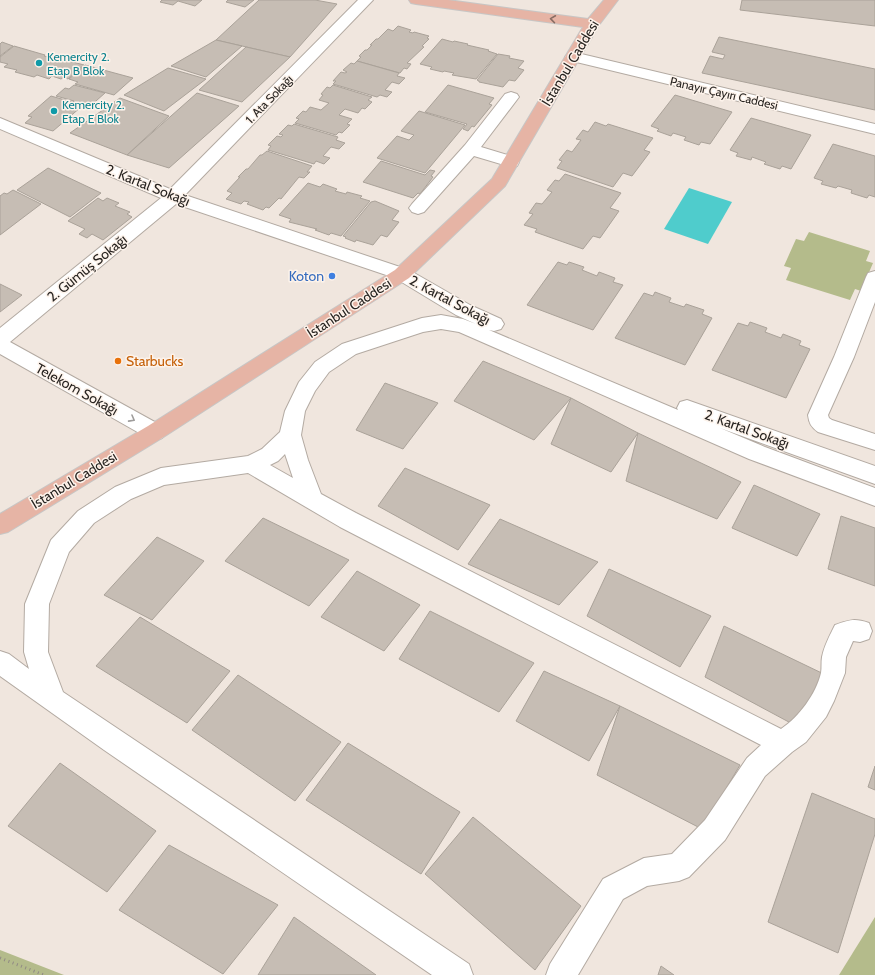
<svg xmlns="http://www.w3.org/2000/svg" width="875" height="975" font-family="Cabin,sans-serif">
<style>
.green{fill:#b4bb8b}
.water{fill:#4fcccc}
.building{fill:#c6bdb4;stroke:#aaa299}
.lines{fill:none;stroke-linecap:round;stroke-linejoin:round}
.minor-casing{stroke:#b3aaa2;stroke-width:2}
.major-casing{stroke:#c7c6c5;stroke-width:2}
.path{stroke:#908984;stroke-width:3;stroke-dasharray:1 3.5;stroke-linecap:butt}
.minor{fill:#fff;fill-rule:evenodd}
.major{fill:#e6b4a5;fill-rule:evenodd}
.oneway{stroke:#876c63}
.oneway2{stroke:#9e9c9b}
.culture-dot{fill:#0f9aa8;stroke:#fdf3eb;stroke-width:1.5}
.shop-dot{fill:#3f7fe0;stroke:#fdf3eb;stroke-width:1.5}
.food-dot{fill:#e8710a;stroke:#fdf3eb;stroke-width:1.5}
.labels{text-anchor:middle;dominant-baseline:central;stroke-width:3;stroke-linejoin:round;paint-order:stroke}
.far-culture-label{font-size:12px;fill:#0d838f;stroke:#fdf3eb;text-anchor:start}
.far-street-label{font-size:12px;fill:#282421;stroke:#fdf3eb}
.street-label{font-size:14px;fill:#282421;stroke:#fdf3eb}
.shop-label{font-size:14px;fill:#366cbe;stroke:#fdf3eb;text-anchor:end}
.food-label{font-size:14px;fill:#c56008;stroke:#fdf3eb;text-anchor:start}
</style>
<rect width="100%" height="100%" fill="#f0e6de"/>
<g class="green">
<polygon points="809,232 870,251 866,261 873,263 861,291 855,289 850,300 786,280 791,268 784,266 796,239 804,241"/>
<polygon points="875,917 875,975 839,975"/>
<polygon points="0,950 64,975 0,975"/>
</g>
<polygon class="water" points="689,188 732,202 708,244 664,229"/>
<g class="building">
<polygon points="162,0 202,0 195,6 178,1 173,5 160,2"/>
<polygon points="228,0 254,0 245,7 226,2"/>
<polygon points="259,0 315,0 337,4 290,57 216,40"/>
<polygon points="742,0 875,0 875,26 740,10"/>
<polygon points="398,26 411,30 409,32 413,33 414,32 429,36 427,38 429,39 422,46 424,47 407,63 411,64 407,69 404,68 400,73 357,61 361,57 359,56 365,50 367,50 372,45 370,45 376,39 378,39 388,29 393,31"/>
<polygon points="719,37 875,69 875,110 702,73 710,56 723,59 725,55 712,52"/>
<polygon points="442,39 453,42 454,41 468,44 467,45 489,50 488,51 497,54 476,79 452,75 454,73 444,71 443,72 430,69 432,67 420,64"/>
<polygon points="216,40 242,46 206,77 171,66"/>
<polygon points="2,42 13,46 0,56 0,44"/>
<polygon points="14,46 45,55 44,56 53,58 54,57 84,65 68,79 64,77 61,79 52,76 49,79 37,75 34,77 15,72 17,70 4,67 8,64 0,62 0,57"/>
<polygon points="246,47 290,57 242,102 199,90"/>
<polygon points="498,54 510,56 509,58 524,61 518,68 524,70 515,81 509,80 503,87 479,82 479,81 477,80"/>
<polygon points="357,61 399,73 397,76 405,78 399,84 392,82 385,90 392,92 387,97 380,95 377,97 333,84 336,81 333,81 341,72 345,73 347,72 343,70 351,63 354,64"/>
<polygon points="85,65 133,78 114,95 75,84 78,82 69,79"/>
<polygon points="168,68 206,79 164,111 124,95"/>
<polygon points="74,85 105,93 88,108 71,103 74,101 56,96 65,88 69,89"/>
<polygon points="333,85 372,97 368,100 372,102 365,109 362,108 358,113 345,109 339,115 352,119 347,124 350,125 342,133 339,132 336,135 295,123 299,119 296,118 303,111 306,112 310,107 321,110 329,103 319,100 323,95 321,94 327,87 330,88"/>
<polygon points="448,85 494,98 489,104 492,105 474,127 472,126 468,131 463,129 467,124 425,112"/>
<polygon points="197,93 239,106 169,168 127,155"/>
<polygon points="675,95 732,112 710,144 701,142 699,145 684,140 686,137 673,133 671,136 657,131 659,129 651,126"/>
<polygon points="51,96 72,102 70,104 81,107 53,131 25,123 32,117 28,116"/>
<polygon points="120,98 169,116 127,155 70,133"/>
<polygon points="419,111 465,125 425,173 377,158 397,136 409,140 414,135 401,131"/>
<polygon points="751,118 811,135 791,169 782,166 780,169 764,164 766,162 752,157 751,160 736,156 738,153 730,150"/>
<polygon points="595,122 606,126 608,124 653,138 644,150 650,152 632,176 623,173 613,187 557,168 562,161 559,160 567,150 572,152 581,140 576,139 583,130 588,132"/>
<polygon points="294,124 338,137 336,140 345,143 339,149 331,147 323,156 330,158 324,164 316,161 314,164 268,150 271,146 268,145 277,136 281,137 283,135 279,134 288,125 292,126"/>
<polygon points="833,144 875,156 875,197 869,195 867,198 851,193 852,190 838,186 836,188 821,184 823,181 814,178"/>
<polygon points="267,151 312,166 307,172 310,172 304,178 299,177 281,199 279,198 269,208 266,207 263,210 247,204 249,202 244,201 241,204 226,199 232,193 227,191 240,177 238,177 246,169 248,169 260,155 262,155"/>
<polygon points="381,161 425,175 430,170 435,171 431,176 433,177 420,194 418,193 413,198 363,182"/>
<polygon points="48,168 101,193 70,217 17,190"/>
<polygon points="565,174 621,193 610,208 619,211 600,238 593,236 583,249 535,232 537,229 524,225 533,214 529,213 536,203 542,204 552,192 547,190 555,180 559,181"/>
<polygon points="308,183 320,187 323,184 337,189 335,191 346,194 347,192 362,196 360,198 370,201 341,236 331,233 329,235 315,230 317,229 289,222 291,219 279,215"/>
<polygon points="13,190 41,204 0,235 0,196 4,193 7,194"/>
<polygon points="98,198 103,201 107,198 119,203 115,206 130,212 127,214 132,217 103,240 92,234 87,238 79,234 85,229 68,221"/>
<polygon points="375,201 399,211 392,220 399,222 387,237 381,235 373,245 356,240 355,242 345,238 346,237 343,236 371,202"/>
<polygon points="558,262 567,265 569,262 584,267 582,270 597,276 599,272 615,278 613,282 623,285 593,330 527,305"/>
<polygon points="0,284 22,295 0,312"/>
<polygon points="655,292 671,298 669,302 684,307 686,304 704,310 702,314 712,318 685,365 615,338 644,293 653,296"/>
<polygon points="750,322 767,328 765,332 781,338 783,334 801,341 799,345 810,349 786,398 712,370 738,323 748,326"/>
<polygon points="483,361 571,398 534,440 454,401"/>
<polygon points="385,383 438,403 403,449 356,430"/>
<polygon points="571,398 638,433 611,472 551,444"/>
<polygon points="638,433 741,482 717,519 626,481"/>
<polygon points="405,468 490,505 458,550 378,506"/>
<polygon points="754,485 820,514 797,556 732,528"/>
<polygon points="841,516 875,528 875,586 828,569"/>
<polygon points="263,518 349,560 309,606 225,561"/>
<polygon points="500,519 598,562 559,605 468,564"/>
<polygon points="157,537 204,561 152,620 104,595"/>
<polygon points="609,569 711,616 680,667 587,616"/>
<polygon points="357,571 420,605 384,651 321,617"/>
<polygon points="430,611 534,663 499,712 399,659"/>
<polygon points="140,617 230,671 187,723 96,666"/>
<polygon points="724,626 830,677 800,728 705,677"/>
<polygon points="544,671 620,706 589,761 516,721"/>
<polygon points="238,675 341,742 295,801 192,730"/>
<polygon points="620,706 740,765 702,829 597,775"/>
<polygon points="348,743 460,812 421,874 306,800"/>
<polygon points="60,763 156,831 107,892 8,826"/>
<polygon points="875,766 875,790 868,787"/>
<polygon points="812,793 875,819 875,834 838,953 768,922"/>
<polygon points="473,817 581,906 535,970 425,874"/>
<polygon points="169,845 278,905 223,974 119,910"/>
<polygon points="294,917 376,975 258,975"/>
<polygon points="661,966 674,975 658,975"/>
</g>
<g class="lines">
<g class="minor-casing">
<g id="minor">
<path d="M358,0H373L185,195L409,270L470,305L501,319L504,324L501,329L494,331L489,330L678,410L677,408L680,402L687,400L875,466V484L720,428L765,447L875,488V506L749,459L459,332L441,329L423,332L356,354L329,372L315,391L305,411L301,435L308,460L321,494L356,513L781,729C799,717 816,694 821,673C822,668 821,662 822,657C824,646 830,635 835,625C850,620 854,618 869,623L872,631L869,639L860,642L853,641L846,657L845,673L834,701L826,717L806,742L792,752L765,776L725,840L689,877L679,881L647,886L623,899L578,975H546L550,964L603,879L644,858L672,854L705,820L747,758L761,745L340,527L248,473L164,485L131,499L94,523L69,552L49,604L48,652L63,692L469,964L473,975H432L104,750L0,676V651L9,654L29,669L24,652L25,604L51,540L78,511L115,487L161,468L248,456L262,449L280,432L285,411L299,382L315,362L342,344L422,318L441,315L463,319L476,324L456,315L395,278L176,204L10,342L162,426L166,432L162,438L155,440L148,438L0,354V328L161,198L0,129V118L170,189ZM285,454L293,478L270,465L278,461Z"/>
<polygon points="573,52 875,124 875,134 568,60 565,57 568,54"/>
<polygon points="511,92 517,94 519,97 481,147 517,158 519,162 517,166 511,167 474,156 424,212 418,214 412,212 409,208 412,204 465,145 505,94"/>
<path d="M875,271V302L854,357L828,415L829,418L832,420L875,434V450L818,432C811,427 809,423 808,415L834,357L866,277L868,273Z"/>
</g>
</g>
<g class="major-casing">
<polygon id="major" points="409,0 448,0 588,19 604,0 618,0 599,25 505,186 409,278 162,438 8,532 0,534 0,514 148,426 395,270 492,179 583,27 416,4 411,3"/>
</g>
<polyline class="path" points="0,958 44,975"/>
<use href="#minor" class="minor"/>
<use href="#major" class="major"/>
</g>
<defs><path id="oneway-chevron" d="M-2-3.5L2.5 0L-2 3.5" fill="none" stroke-width="1.6" stroke-linecap="round" stroke-linejoin="round"/></defs>
<use class="oneway" href="#oneway-chevron" transform="translate(553 19) rotate(-172)"/>
<use class="oneway2" href="#oneway-chevron" transform="translate(132 419) rotate(29)"/>
<g class="culture-dot">
<circle cx="39" cy="63" r="4"/>
<circle cx="54" cy="111" r="4"/>
</g>
<circle class="shop-dot" cx="332" cy="276" r="4"/>
<circle class="food-dot" cx="118" cy="361" r="4"/>
<g class="labels">
<g class="far-culture-label">
<text x="47" y="56">Kemercity 2.<tspan x="47" dy="14">Etap B Blok</tspan></text>
<text x="62" y="104">Kemercity 2.<tspan x="62" dy="14">Etap E Blok</tspan></text>
</g>
<g class="far-street-label">
<text transform="translate(724 93) rotate(13)">Panayır Çayırı Caddesi</text>
<text transform="translate(269 99) rotate(-46)">1. Ata Sokağı</text>
</g>
<g class="street-label">
<text transform="translate(570 63) rotate(-59)">İstanbul Caddesi</text>
<text transform="translate(148 185) rotate(22)">2. Kartal Sokağı</text>
<text transform="translate(87 268) rotate(-39)">2. Gümüş Sokağı</text>
<text transform="translate(450 300) rotate(28)">2. Kartal Sokağı</text>
<text transform="translate(349 308) rotate(-33)">İstanbul Caddesi</text>
<text transform="translate(77 389) rotate(29)">Telekom Sokağı</text>
<text transform="translate(747 429) rotate(20)">2. Kartal Sokağı</text>
<text transform="translate(74 480) rotate(-31)">İstanbul Caddesi</text>
</g>
<g class="shop-label">
<text x="324" y="276">Koton</text>
</g>
<g class="food-label">
<text x="126" y="361">Starbucks</text>
</g>
</g>
</svg>
